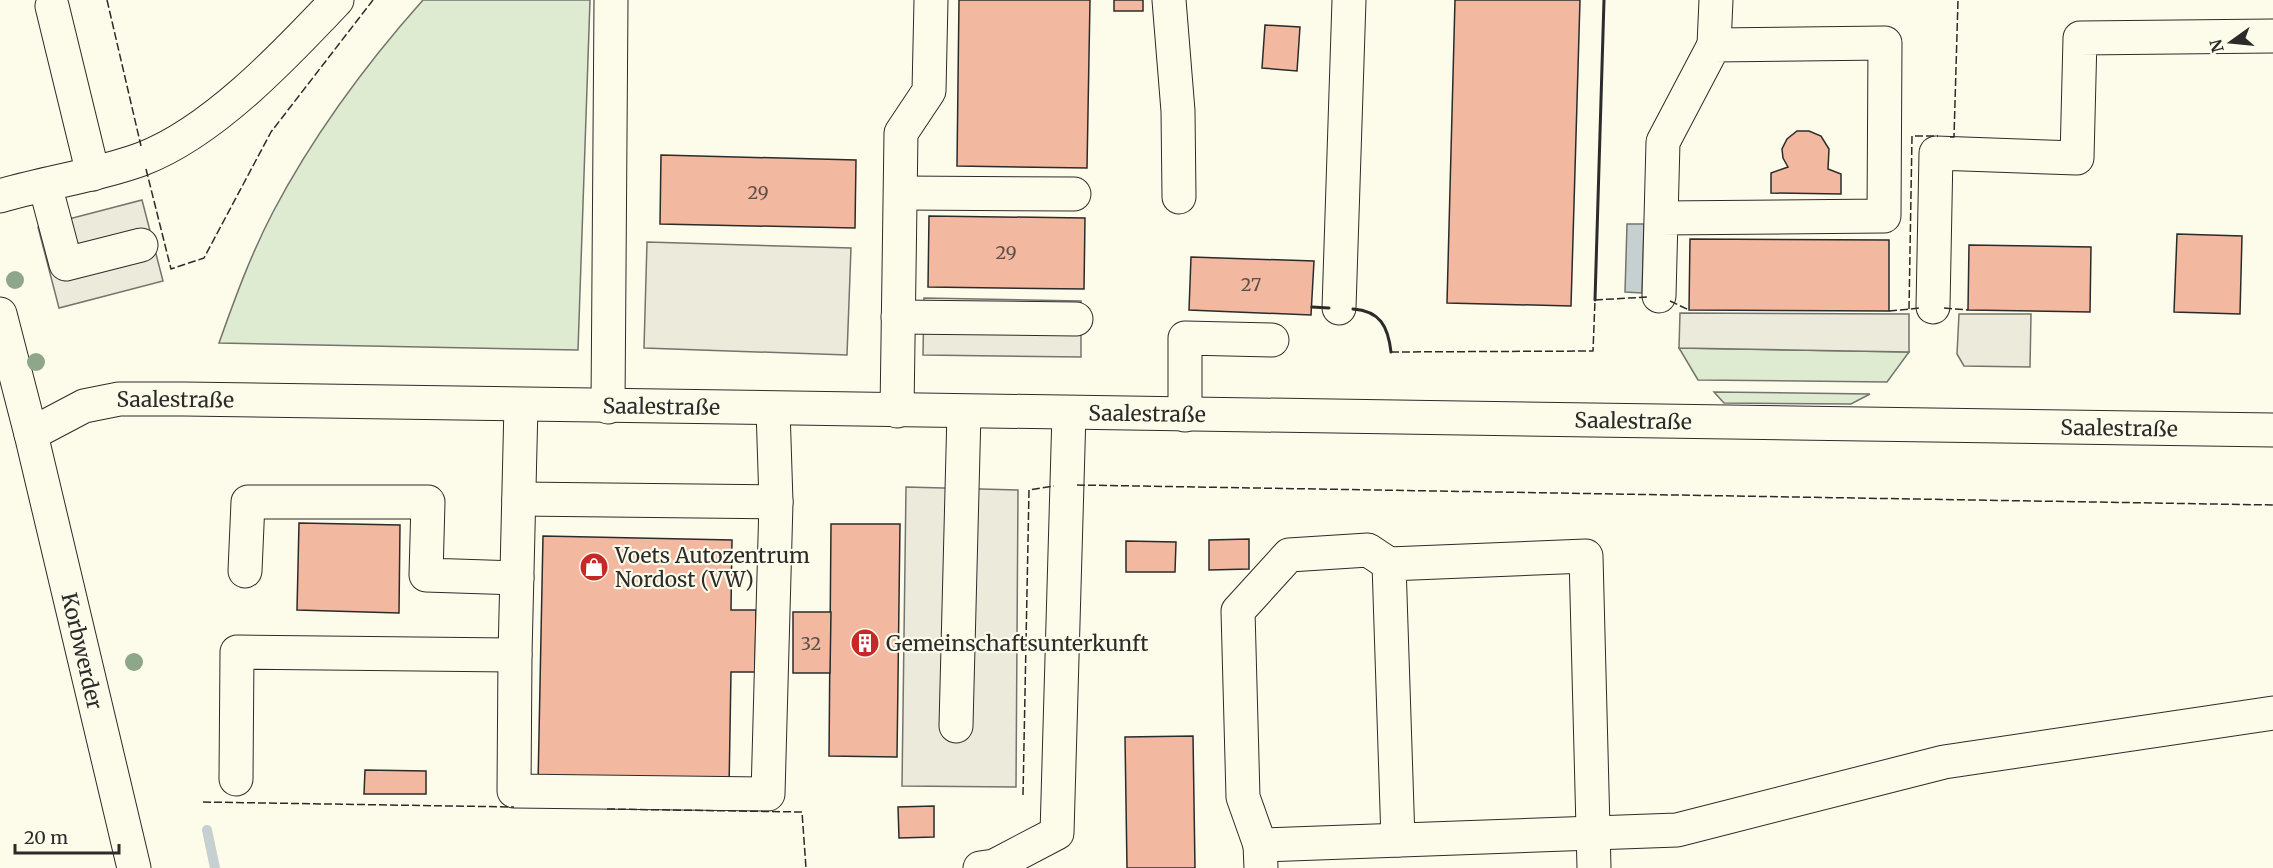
<svg xmlns="http://www.w3.org/2000/svg" width="2273" height="868" font-family="Merriweather,serif">
<style>
.green{fill:#deebd1;stroke:#74746e;stroke-width:1.5}
.parking{fill:#eceadb;stroke:#74746e;stroke-width:1.5}
.water{fill:#c7d0d0;stroke:#74746e;stroke-width:1.5}
.lines{fill:none;stroke-linecap:round;stroke-linejoin:round}
.stream{stroke:#c7d0d0;stroke-width:10}
.building{fill:#f2b8a0;stroke:#2b2b2b;stroke-width:1.5}
.minor-casing{stroke:#2b2b2b;stroke-width:35}
.major-casing{stroke:#2b2b2b;stroke-width:35}
.minor{stroke:#fdfbea;stroke-width:33}
.major{stroke:#fdfbea;stroke-width:33}
.fence{stroke:#2b2b2b;stroke-width:1.5;stroke-dasharray:8 3;stroke-linecap:butt}
.wall{stroke:#2b2b2b;stroke-width:3}
.tree{fill:#8ea78a}
.labels{text-anchor:middle;dominant-baseline:central;stroke-width:4.5;stroke-linejoin:round;paint-order:stroke}
.number-label{font-size:18px;fill:#5d4e48}
.street-label{font-size:21px;fill:#2b2b2b;stroke:#fdfbea}
.poi-label{font-size:21px;fill:#2b2b2b;stroke:#fdfbea;text-anchor:start}
</style>
<rect width="100%" height="100%" fill="#fdfbea"/>
<g class="green">
<path d="M423,0H590L578,350L219,343C235,298 251,254 273,212C313,136 366,64 423,0Z"/>
<polygon points="1679,348 1909,352 1887,382 1698,380"/>
<polygon points="1714,392 1870,394 1851,404 1724,403"/>
</g>
<g class="parking">
<polygon points="142,200 163,281 59,308 38,227"/>
<polygon points="647,242 851,248 847,355 644,348"/>
<polygon points="924,298 1081,301 1081,357 923,355"/>
<polygon points="1680,313 1909,314 1909,352 1679,348"/>
<polygon points="1959,314 2031,314 2030,367 1964,366 1957,354"/>
<polygon points="906,487 1018,490 1016,787 902,786"/>
</g>
<polygon class="water" points="1627,224 1644,224 1642,293 1625,292"/>
<g class="lines">
<polyline class="stream" points="207,830 215,868"/>
</g>
<g class="building">
<polygon points="959,0 1090,0 1087,168 957,166"/>
<rect x="1114" y="0" width="29" height="11"/>
<polygon points="1455,0 1580,0 1571,306 1447,303"/>
<polygon points="1265,25 1300,27 1297,71 1262,68"/>
<polygon points="1797,131 1809,131 1821,136 1829,149 1828,169 1841,174 1841,194 1771,193 1771,173 1788,167 1783,158 1782,149 1787,139"/>
<polygon points="661,155 856,160 855,228 660,224"/>
<polygon points="929,216 1085,218 1084,289 928,287"/>
<polygon points="2177,234 2242,236 2240,314 2174,312"/>
<polygon points="1690,239 1889,240 1889,311 1689,310"/>
<polygon points="1969,245 2091,247 2090,312 1968,310"/>
<polygon points="1191,257 1314,261 1311,315 1189,310"/>
<polygon points="299,523 400,525 399,613 297,610"/>
<polygon points="831,524 900,524 897,757 829,756"/>
<polygon points="543,536 732,540 731,610 756,610 755,672 731,672 729,789 538,785"/>
<polygon points="1249,539 1249,569 1209,570 1209,540"/>
<polygon points="1126,541 1176,542 1175,572 1126,572"/>
<polygon points="793,612 831,612 830,673 793,673"/>
<polygon points="1193,736 1195,868 1127,868 1125,737"/>
<polygon points="365,770 426,771 426,794 364,794"/>
<polygon points="934,806 934,837 899,838 898,807"/>
</g>
<g class="lines">
<g class="minor-casing">
<g id="minor">
<polyline points="1169,0 1178,111 1179,197"/>
<polyline points="52,6 93,174"/>
<polyline points="1714,45 1716,0"/>
<polyline points="45,185 66,264 141,245"/>
<polyline points="901,193 1074,194"/>
<path d="M0,196C47,182 96,176 142,159C213,132 285,55 337,0"/>
<polyline points="1659,296 1663,142 1714,45 1885,43 1884,216 1661,218"/>
<polyline points="1933,307 1936,153 2077,158 2080,38 2273,36"/>
<polyline points="1339,308 1349,0"/>
<polyline points="0,314 31,434"/>
<polyline points="898,317 1076,319"/>
<polyline points="521,405 515,655 514,791 768,794 776,502 773,409"/>
<polyline points="608,407 611,1"/>
<polyline points="897,411 901,133 929,91 931,0"/>
<polyline points="1185,415 1185,338 1272,340"/>
<polyline points="519,499 776,502"/>
<polyline points="245,571 248,502 428,502 426,575 517,578"/>
<polyline points="956,726 964,412"/>
<polyline points="236,779 237,652 515,655"/>
<polyline points="1398,840 1389,564 1586,556 1594,868"/>
<polyline points="1260,845 1243,797 1238,611 1289,555 1368,550 1389,564"/>
<polyline points="980,868 994,866 1057,833 1069,413"/>
<polyline points="1261,868 1260,845 1677,830 1944,762 2273,713"/>
</g>
</g>
<g class="major-casing">
<g id="major">
<path id="s1" d="M134,868L31,434L84,406L119,399H184L2273,430"/>
</g>
</g>
<use href="#minor" class="minor"/>
<use href="#major" class="major"/>
<g class="fence">
<polyline points="107,0 141,146"/>
<polyline points="1950,137 1954,137 1958,0"/>
<polyline points="146,169 171,269 204,258 271,132 373,0"/>
<polyline points="1670,301 1689,310"/>
<polyline points="1944,308 1968,310"/>
<polyline points="1909,309 1912,136 1938,136"/>
<polyline points="1889,311 1920,308"/>
<polyline points="1391,352 1593,351 1595,300 1647,297"/>
<polyline points="1077,485 2273,505"/>
<polyline points="1023,795 1029,490 1054,486"/>
<polyline points="203,802 514,807"/>
<polyline points="607,809 802,812 806,868"/>
</g>
<g class="wall">
<polyline points="1595,300 1604,0"/>
<polyline points="1312,307 1329,308"/>
<path d="M1353,309C1380,311 1388,326 1391,352"/>
</g>
</g>
<g class="tree">
<circle cx="15" cy="280" r="9"/>
<circle cx="36" cy="362" r="9"/>
<circle cx="134" cy="662" r="9"/>
</g>
<defs>
<g id="shop-disc" transform="scale(1.5)"><circle r="9.5" fill="#c62828" stroke="#fdfbea"/><path d="M-5-2.5h2.3a2.7 3.5 0 0 1 5.4 0H5L5.5 6h-11ZM-1.5-2.5h3a1.5 2.3 0 0 0-3 0Z" fill="#fff"/></g>
<g id="building-disc" transform="scale(1.5)"><circle r="9.5" fill="#c62828" stroke="#fdfbea"/><path d="M-4-6H4V6H1V3H-1V6H-4ZM-2.5-4.3h1.7v1.8h-1.7ZM.8-4.3h1.7v1.8H.8ZM-2.5-1h1.7V.8h-1.7ZM.8-1h1.7V.8H.8Z" fill="#fff"/></g>
</defs>
<g fill-rule="evenodd">
<use href="#shop-disc" x="594" y="567"/>
<use href="#building-disc" x="865" y="643"/>
</g>
<g class="labels">
<g class="number-label">
<text x="758" y="192">29</text>
<text x="1006" y="252">29</text>
<text x="1251" y="284">27</text>
<text x="811" y="643">32</text>
</g>
<g class="street-label">
<text stroke="none"><textPath href="#s1" startOffset="598">Saalestraße</textPath></text>
<text stroke="none"><textPath href="#s1" startOffset="1084">Saalestraße</textPath></text>
<text stroke="none"><textPath href="#s1" startOffset="1570">Saalestraße</textPath></text>
<text stroke="none"><textPath href="#s1" startOffset="2056">Saalestraße</textPath></text>
<text stroke="none"><textPath href="#s1" startOffset="2542">Saalestraße</textPath></text>
<text transform="translate(82 651) rotate(77)">Korbwerder</text>
</g>
<g class="poi-label">
<text x="615" y="555">Voets Autozentrum<tspan x="615" dy="24">Nordost (VW)</tspan></text>
<text x="886" y="643">Gemeinschaftsunterkunft</text>
</g>
</g>
<g transform="translate(2231 42) rotate(255)" stroke="#fdfbea" stroke-width="4.5" paint-order="stroke">
<path d="M0-4.5L10 22L0 15L-10 22Z" fill="#2b2b2b"/>
<text y="-9" font-size="16" font-weight="bold" text-anchor="middle" fill="#2b2b2b">N</text>
</g>
<path d="M15 844v9h104v-9" fill="none" stroke="#2b2b2b" stroke-width="3"/>
<text x="24" y="844" font-size="18" fill="#2b2b2b" stroke="#fdfbea" stroke-width="4.5" paint-order="stroke">20 m</text>
</svg>
